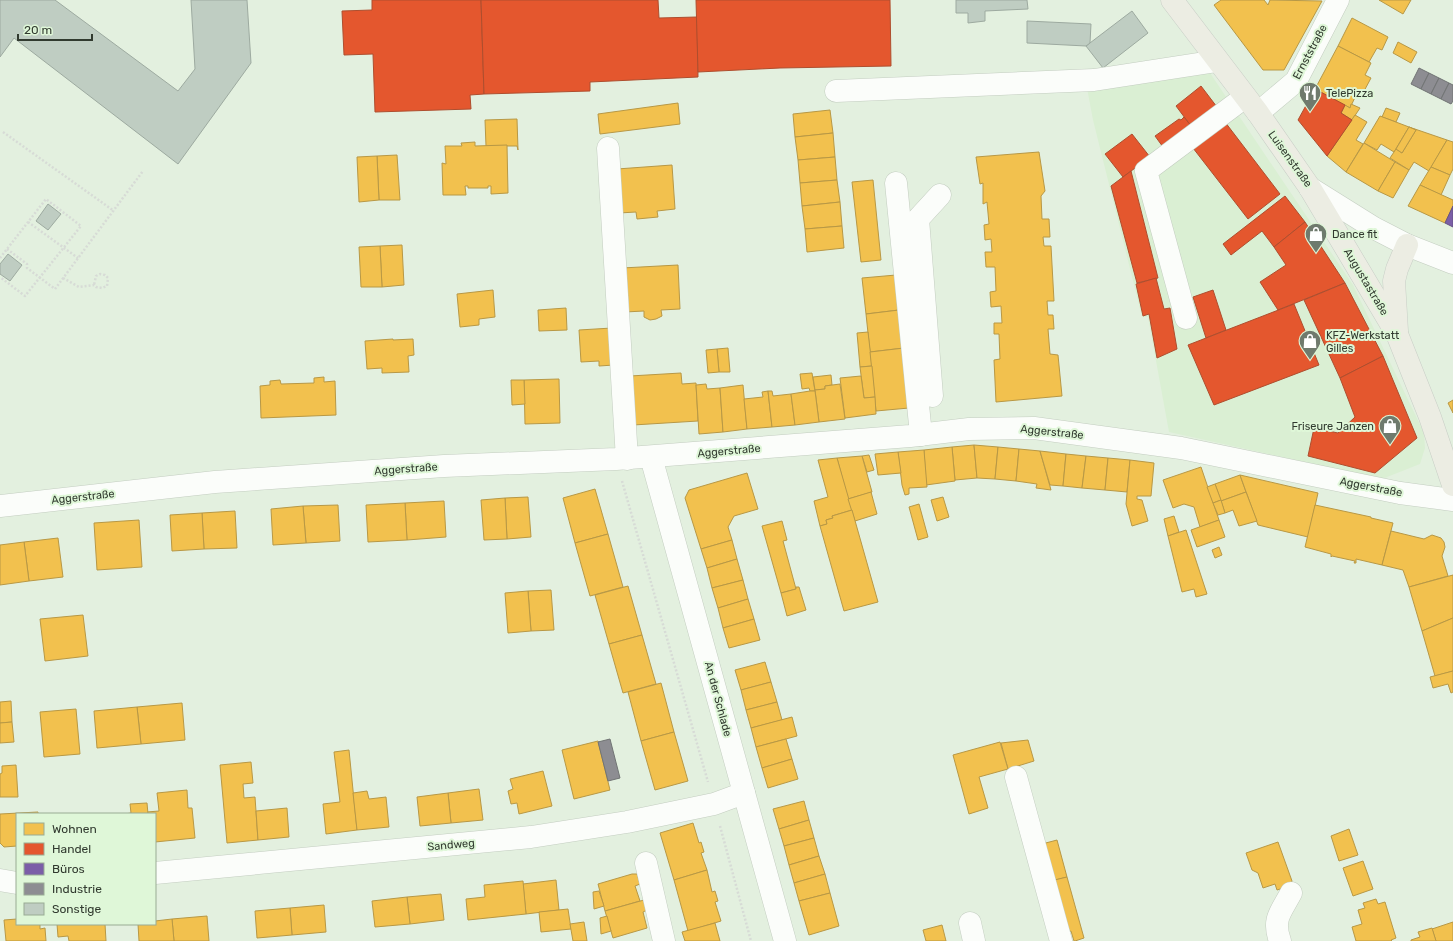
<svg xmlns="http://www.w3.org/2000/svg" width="1453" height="941" font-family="Rubik,sans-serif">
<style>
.built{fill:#daefd3}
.homes{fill:#f2c14e;stroke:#b89845}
.shops{fill:#e4572e;stroke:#ae4e2e}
.offices{fill:#7b5ea7;stroke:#655383}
.industry{fill:#8d8d92;stroke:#717474}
.building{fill:#bfcdc2;stroke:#9daaa0}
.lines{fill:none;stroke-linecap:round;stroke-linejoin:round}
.minor-casing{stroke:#c3cdc0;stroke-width:23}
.major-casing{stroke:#c8cec6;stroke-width:23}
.path{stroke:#d7dbd6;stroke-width:2.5;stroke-dasharray:2 2;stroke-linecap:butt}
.minor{stroke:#fbfdfa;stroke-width:22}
.major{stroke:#ecede3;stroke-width:22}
.labels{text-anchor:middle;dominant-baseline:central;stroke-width:4;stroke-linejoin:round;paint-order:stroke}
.street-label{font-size:11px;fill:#313a2f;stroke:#dff7d8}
.poi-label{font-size:11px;fill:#313a2f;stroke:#dff7d8;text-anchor:start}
</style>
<rect width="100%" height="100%" fill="#e3f0df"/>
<polygon class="built" points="1210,73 1353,285 1424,433 1425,448 1420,464 1382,479 1169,432 1148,317 1142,317 1093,120 1087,88"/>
<g class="homes">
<polygon points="1221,0 1264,0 1268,5 1270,0 1322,1 1284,70 1263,70 1214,5"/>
<polygon points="1379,0 1411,0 1403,14"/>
<polygon points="1352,18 1388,37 1382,50 1377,48 1369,62 1338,46"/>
<polygon points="1398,42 1417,52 1411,63 1393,53"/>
<polygon points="1338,46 1371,63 1365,75 1371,78 1363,93 1358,91 1350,108 1315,89"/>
<polygon points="678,103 680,124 600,134 598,114"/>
<polygon points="1351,104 1360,108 1352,120 1341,113 1345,105 1350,108"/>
<polygon points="1386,108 1400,113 1396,122 1382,117"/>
<polygon points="830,110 833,133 795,137 793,114"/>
<polygon points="1355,115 1367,122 1356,140 1363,144 1346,172 1327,156"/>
<polygon points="1380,116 1409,127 1394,152 1381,144 1377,150 1364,143"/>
<polygon points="517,119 518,150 517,146 486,146 485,120"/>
<polygon points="1409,127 1447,140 1429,171 1414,162 1409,170 1390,158 1396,149 1402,153 1416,130"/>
<polygon points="1409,127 1416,130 1402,153 1396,149"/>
<polygon points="833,133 835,157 798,160 795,137"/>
<polygon points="1447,140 1453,142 1453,169 1450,175 1431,167"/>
<polygon points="475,142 475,146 507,145 508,193 491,194 491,186 488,186 488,188 468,188 468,186 465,186 466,195 443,195 442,163 446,164 445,146 462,146 461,143"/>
<polygon points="1364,143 1395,162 1378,191 1346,172"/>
<polygon points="1039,152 1045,191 1041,196 1042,219 1049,219 1050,237 1043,237 1044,246 1051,246 1054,301 1047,301 1048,315 1053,315 1054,329 1048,329 1050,354 1058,355 1062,396 996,402 994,360 1000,359 999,334 994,334 994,323 1002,323 1001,306 991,307 990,292 996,291 995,267 986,267 985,252 992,252 991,239 985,240 984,225 989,224 987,202 983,204 983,183 980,184 976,157"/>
<polygon points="397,155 400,200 379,200 377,156"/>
<polygon points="377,156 379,200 359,202 357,157"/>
<polygon points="835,157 837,180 800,183 798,160"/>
<polygon points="1395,162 1409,170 1393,198 1378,191"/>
<polygon points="672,165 675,209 657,211 658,217 637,219 636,212 619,213 617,169"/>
<polygon points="1431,167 1450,175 1441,195 1420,185"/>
<polygon points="837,180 840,202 802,206 800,183"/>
<polygon points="873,180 881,260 861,262 852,182"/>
<polygon points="1420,185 1453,200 1453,206 1445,223 1408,206"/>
<polygon points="840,202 842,226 805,229 802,206"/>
<polygon points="842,226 844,248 807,252 805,229"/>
<polygon points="402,245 404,285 382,287 380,246"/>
<polygon points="380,246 382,287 361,287 359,247"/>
<polygon points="678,265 680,309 661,310 662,316 656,319 650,320 644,317 644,311 625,312 622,268"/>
<polygon points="896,275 899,310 866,314 862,278"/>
<polygon points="493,290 495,317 479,319 479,325 460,327 457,294"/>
<polygon points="566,308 567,330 539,331 538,310"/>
<polygon points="899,310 904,348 870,352 866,314"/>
<polygon points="612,328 614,365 599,366 599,361 581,362 579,330"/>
<polygon points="868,332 872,366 860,367 857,333"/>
<polygon points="393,339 393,340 413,339 414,355 408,356 409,372 382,373 382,368 367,369 365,341"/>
<polygon points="728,348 730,372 719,372 717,349"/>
<polygon points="904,348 909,408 876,411 870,352"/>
<polygon points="717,349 719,372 708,373 706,350"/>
<polygon points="872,366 875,397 864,398 860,367"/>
<polygon points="681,373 682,384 696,383 698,421 633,425 630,376"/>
<polygon points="812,373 815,391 810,391 809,388 802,389 800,374"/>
<polygon points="831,375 832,385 825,386 825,389 815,390 813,377"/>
<polygon points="861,376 864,398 875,397 876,414 845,418 840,378"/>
<polygon points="324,377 324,382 335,381 336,415 261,418 260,386 270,385 270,381 280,380 281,384 314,383 314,378"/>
<polygon points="559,379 560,423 525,424 524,380"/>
<polygon points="511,380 524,380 525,404 512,405"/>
<polygon points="706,384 707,389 720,388 723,432 699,434 696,385"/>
<polygon points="840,384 845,419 819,422 815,390 825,389 825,386"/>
<polygon points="743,385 747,429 723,432 720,388"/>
<polygon points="768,391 772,427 747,429 744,399 763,397 762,392"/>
<polygon points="768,391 772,391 773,396 791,394 795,425 772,427"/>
<polygon points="810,391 815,391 819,422 795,425 791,394"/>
<polygon points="1453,400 1453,413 1448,403"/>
<polygon points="974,445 977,478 955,480 952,447"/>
<polygon points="974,445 998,447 995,479 977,478"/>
<polygon points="952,447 955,481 926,485 924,450"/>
<polygon points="998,447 1019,449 1016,481 995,479"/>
<polygon points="1019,449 1040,451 1051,490 1036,488 1037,484 1016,481"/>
<polygon points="924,450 927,487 909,488 909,494 905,495 902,485 898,452"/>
<polygon points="1040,451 1066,454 1063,486 1050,485"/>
<polygon points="898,452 901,473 878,475 875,454"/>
<polygon points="1066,454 1086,456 1082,488 1063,486"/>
<polygon points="869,455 874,470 867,472 862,456"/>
<polygon points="862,456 872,492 848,499 837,458"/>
<polygon points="1086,456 1108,458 1105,490 1082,488"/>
<polygon points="837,458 852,510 832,516 833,518 826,520 827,524 820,526 814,501 828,497 818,460"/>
<polygon points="1108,458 1130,460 1127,492 1105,490"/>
<polygon points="1130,460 1154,463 1151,496 1137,496 1137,499 1142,500 1148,521 1132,526 1126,504"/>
<polygon points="1201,467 1219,520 1200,527 1194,507 1184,504 1173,508 1163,480"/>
<polygon points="747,473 758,509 734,516 728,527 732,540 701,549 685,498 689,490"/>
<polygon points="1240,475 1246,492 1221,501 1215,484"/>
<polygon points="1240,475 1318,493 1308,537 1258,525"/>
<polygon points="1215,484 1221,500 1213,503 1207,487"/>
<polygon points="595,489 608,534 575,543 563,498"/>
<polygon points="871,492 877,514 855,521 848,499"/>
<polygon points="1246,492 1257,521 1239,526 1233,510 1225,513 1221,501"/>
<polygon points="528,497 531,537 507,539 505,498"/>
<polygon points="943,497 949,517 937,521 931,500"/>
<polygon points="505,498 507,539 484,540 481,500"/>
<polygon points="1221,500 1225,513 1218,515 1213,503"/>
<polygon points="444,501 446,537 407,540 405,503"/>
<polygon points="405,503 407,540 368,542 366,505"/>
<polygon points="919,504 928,537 918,540 909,507"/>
<polygon points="338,505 340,541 306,543 303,506"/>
<polygon points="1315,505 1371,517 1371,518 1393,523 1382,565 1356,559 1356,563 1354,563 1355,561 1332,556 1331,557 1331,554 1305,547"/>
<polygon points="303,506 306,543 273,545 271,509"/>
<polygon points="852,510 878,602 844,611 820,526 827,524 826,520 833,518 832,516"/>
<polygon points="235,511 237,548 204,549 202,513"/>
<polygon points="202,513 204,549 172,551 170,515"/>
<polygon points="1174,516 1179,532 1168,536 1164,519"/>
<polygon points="139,520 142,567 97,570 94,523"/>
<polygon points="1219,520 1225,537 1197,547 1191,530"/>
<polygon points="782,521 787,540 783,541 796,589 781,593 762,526"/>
<polygon points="1186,530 1207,594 1196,597 1194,589 1182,592 1168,536"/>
<polygon points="1391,531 1424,539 1432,535 1441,538 1444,542 1445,547 1442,556 1448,576 1409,587 1403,570 1382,565"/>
<polygon points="608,534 623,587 590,596 575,543"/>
<polygon points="58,538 63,577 29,581 24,542"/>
<polygon points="732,540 737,559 707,568 701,549"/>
<polygon points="24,542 29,581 0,585 0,545"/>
<polygon points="1219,547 1222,555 1215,558 1212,550"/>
<polygon points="737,559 743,580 712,588 707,568"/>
<polygon points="1453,575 1453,618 1422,631 1409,587"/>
<polygon points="743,580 748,599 718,608 712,588"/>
<polygon points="628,586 642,635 609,644 595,595"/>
<polygon points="796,587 799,587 806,610 787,616 781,593 796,589"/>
<polygon points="551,590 554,630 531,631 528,591"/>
<polygon points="528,591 531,631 508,633 505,593"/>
<polygon points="748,599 754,619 723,628 718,608"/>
<polygon points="83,615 88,656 45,661 40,619"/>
<polygon points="1453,618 1453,671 1435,676 1422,631"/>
<polygon points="754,619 760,640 729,648 723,628"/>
<polygon points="642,635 656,684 623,693 609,644"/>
<polygon points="765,662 771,682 741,690 735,670"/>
<polygon points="1453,671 1453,692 1451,693 1448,684 1433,688 1430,677"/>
<polygon points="771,682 777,702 746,710 741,690"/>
<polygon points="661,683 674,732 641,741 628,692"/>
<polygon points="11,701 12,722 0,723 0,702"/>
<polygon points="777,702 782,720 751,728 746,710"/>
<polygon points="182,703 185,740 141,744 137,707"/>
<polygon points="137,707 141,744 97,748 94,711"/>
<polygon points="76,709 80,754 44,757 40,712"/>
<polygon points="792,717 797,736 756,747 751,728"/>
<polygon points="12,722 14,742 0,743 0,723"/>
<polygon points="674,732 688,781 655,790 641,741"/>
<polygon points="786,739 792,759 762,768 756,747"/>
<polygon points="1028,740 1034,761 1008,769 1001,743"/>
<polygon points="598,741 610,790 574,799 562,750"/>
<polygon points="1000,742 1008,769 979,777 988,808 969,814 953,755"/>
<polygon points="349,750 357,830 326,834 323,804 340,802 334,752"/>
<polygon points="792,759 798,779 768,788 762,768"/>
<polygon points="251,762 253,783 243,784 244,798 255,797 258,840 227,843 220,765"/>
<polygon points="16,765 18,797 0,797 0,774 2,773 2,766"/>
<polygon points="543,771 552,806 519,814 517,803 511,804 508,791 513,789 510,779"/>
<polygon points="479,789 483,820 451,823 448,793"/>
<polygon points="187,790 188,808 192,808 195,838 155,842 155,814 148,814 147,812 159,811 157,793"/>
<polygon points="367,791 369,799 386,797 389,827 357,830 353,793"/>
<polygon points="448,793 451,823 420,826 417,797"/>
<polygon points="804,801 809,820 779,829 773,809"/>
<polygon points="147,803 148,814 125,814 131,813 130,804"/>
<polygon points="287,808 289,837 258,840 256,811"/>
<polygon points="38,812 38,814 17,814 17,846 4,847 0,843 0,814"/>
<polygon points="809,820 814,838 784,846 779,829"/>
<polygon points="693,823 699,843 701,842 704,852 701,853 707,870 674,880 660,833"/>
<polygon points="1349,829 1358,855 1339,861 1331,836"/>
<polygon points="814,838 819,856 789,865 784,846"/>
<polygon points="1057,840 1067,877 1052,881 1042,844"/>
<polygon points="1278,842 1292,881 1290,886 1277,890 1275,884 1263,888 1258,873 1252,870 1246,853"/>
<polygon points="819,856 825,874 794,883 789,865"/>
<polygon points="1363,861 1373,889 1353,896 1343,868"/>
<polygon points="707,870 712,892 715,891 718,901 715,902 721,921 688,931 674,880"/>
<polygon points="632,874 637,874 640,884 635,886 640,901 605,911 598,884"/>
<polygon points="825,874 830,893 799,901 794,883"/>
<polygon points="1067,877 1084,938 1075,941 1074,941 1071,931 1065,933 1050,881"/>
<polygon points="556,880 559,910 526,914 523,884"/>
<polygon points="523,881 526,914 468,920 466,899 485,897 484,885"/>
<polygon points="599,891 604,906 594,909 593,892"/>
<polygon points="830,893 839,926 809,935 799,901"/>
<polygon points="441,894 444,920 410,924 407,897"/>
<polygon points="407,897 410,924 375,927 372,901"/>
<polygon points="1376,899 1378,904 1385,902 1396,938 1391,940 1392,941 1356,941 1352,927 1362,924 1358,910 1365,908 1363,903"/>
<polygon points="644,900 647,910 643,912 647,928 613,938 605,911"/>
<polygon points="324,905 326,932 292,935 290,908"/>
<polygon points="290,908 292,935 257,938 255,911"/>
<polygon points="568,909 571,929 541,932 539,912"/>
<polygon points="207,916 209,941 174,941 172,919"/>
<polygon points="607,916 611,931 601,934 600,918"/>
<polygon points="17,919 17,924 40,924 40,929 45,928 46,941 6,941 4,920"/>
<polygon points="172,919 174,941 139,941 138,924 155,924 155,921"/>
<polygon points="584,922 587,941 573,941 570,924"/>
<polygon points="1453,922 1453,941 1436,941 1432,929"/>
<polygon points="715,923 720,941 685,941 682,932"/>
<polygon points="57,924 105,924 106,941 69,941 68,936 58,937"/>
<polygon points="942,925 946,941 926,941 923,930"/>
<polygon points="1432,928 1436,941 1411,941 1411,940 1420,937 1418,932"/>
</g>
<g class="shops">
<polygon points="372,0 481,0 484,94 470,95 471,109 375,112 373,54 344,55 342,11 372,10"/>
<polygon points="481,0 658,0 659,18 697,17 698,77 590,82 590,91 484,94"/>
<polygon points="696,0 890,0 891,66 780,68 698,72"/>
<polygon points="1201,86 1217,107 1191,126 1176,106"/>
<polygon points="1315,89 1345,105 1341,113 1352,120 1327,156 1298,120"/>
<polygon points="1184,117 1191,126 1163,147 1155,136 1179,119 1181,120"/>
<polygon points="1225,122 1280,194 1248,219 1193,148"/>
<polygon points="1132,134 1150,157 1123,177 1105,154"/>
<polygon points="1131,171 1158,278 1137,283 1111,186"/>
<polygon points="1285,196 1305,222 1274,247 1262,231 1231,255 1223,244"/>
<polygon points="1305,222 1345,283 1278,310 1260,282 1286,265 1274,247"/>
<polygon points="1156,278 1164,309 1170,308 1177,349 1157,358 1149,314 1143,316 1136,284"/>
<polygon points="1345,283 1383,356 1340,378 1304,300"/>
<polygon points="1213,290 1226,330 1206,338 1193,297"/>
<polygon points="1294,304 1319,365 1214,405 1188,345"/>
<polygon points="1383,356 1417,438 1375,473 1308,456 1314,428 1338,433 1355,417 1340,378"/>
</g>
<polygon class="offices" points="1453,206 1453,227 1445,223"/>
<g class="industry">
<polygon points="1419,68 1429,73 1421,89 1411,84"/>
<polygon points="1429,73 1439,78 1431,94 1421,89"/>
<polygon points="1439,78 1449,83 1441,99 1431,94"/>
<polygon points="1449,83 1453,85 1453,101 1451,104 1441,99"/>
<polygon points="610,739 620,778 608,781 598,742"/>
</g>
<g class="building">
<polygon points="0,0 55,0 178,91 195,69 191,0 247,0 251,63 178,164 14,38 0,57"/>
<polygon points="956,0 1027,0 1028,9 985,11 985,21 968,23 968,13 956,13"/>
<polygon points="1132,11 1148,33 1103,68 1086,46"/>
<polygon points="1027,21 1091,24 1090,43 1086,46 1027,43"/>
<polygon points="48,204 61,214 48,230 36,221"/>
<polygon points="8,254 22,265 10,281 0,274 0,264"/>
</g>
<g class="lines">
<g class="minor-casing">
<g id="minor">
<polyline points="836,91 1094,80 1217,61"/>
<polyline points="1258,113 1296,81 1338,0"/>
<polyline points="608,148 627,459"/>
<polyline points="896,183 921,435"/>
<polyline points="1310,188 1374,228 1407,245 1453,263"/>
<polyline points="1186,318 1146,171 1245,97"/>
<polyline points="932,396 918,219 940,195"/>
<polyline points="651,457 785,941"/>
<polyline points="0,506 215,482 444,466 616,459 910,436 969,429 1034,428 1181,448 1400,493 1453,500"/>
<polyline points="1016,777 1061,941"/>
<polyline points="646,863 664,941"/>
<polyline points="155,873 531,837 627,822 714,804 744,793"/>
<polyline points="0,880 17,883"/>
<polyline points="970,923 974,941"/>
<path d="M1280,941C1272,919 1281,912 1291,893"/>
</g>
</g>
<g class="major-casing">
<g id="major">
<polyline points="1172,0 1258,113 1310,188 1397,334 1430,417 1453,485"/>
<polyline points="1397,331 1394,281 1397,269 1407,245"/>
</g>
</g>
<g class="path">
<polyline points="3,132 114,211"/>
<polyline points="28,222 78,258"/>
<polyline points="7,249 27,264 27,268 55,289 143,171"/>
<polyline points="0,258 46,199 81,226 25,296 0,277"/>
<polyline points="63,278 79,287 94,285 96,287 102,288 107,286 108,278 105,275 100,274 96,276 94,285"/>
<polyline points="622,481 708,782"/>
<polyline points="720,826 751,941"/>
</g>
<use href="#minor" class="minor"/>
<use href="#major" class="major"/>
</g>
<defs>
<g id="restaurant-pin" transform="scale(1.15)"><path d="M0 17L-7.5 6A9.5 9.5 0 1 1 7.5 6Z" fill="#6f7a6d" stroke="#dff7d8"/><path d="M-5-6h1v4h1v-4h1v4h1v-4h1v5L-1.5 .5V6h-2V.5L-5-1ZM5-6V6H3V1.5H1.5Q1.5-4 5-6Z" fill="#fff"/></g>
<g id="shop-pin" transform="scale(1.15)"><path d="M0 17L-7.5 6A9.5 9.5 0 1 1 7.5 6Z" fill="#6f7a6d" stroke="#dff7d8"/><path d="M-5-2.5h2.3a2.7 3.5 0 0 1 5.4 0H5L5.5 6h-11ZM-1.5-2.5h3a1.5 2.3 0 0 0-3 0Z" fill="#fff"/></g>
</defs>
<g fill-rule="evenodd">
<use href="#restaurant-pin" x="1310" y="93"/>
<use href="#shop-pin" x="1316" y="234"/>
<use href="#shop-pin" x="1310" y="341"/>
<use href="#shop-pin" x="1390" y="426"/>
</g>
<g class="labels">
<g class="street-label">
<text transform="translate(1310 52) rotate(-62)">Ernststraße</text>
<text transform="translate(1290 159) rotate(54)">Luisenstraße</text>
<text transform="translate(1366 282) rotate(59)">Augustastraße</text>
<text transform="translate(1052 432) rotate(6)">Aggerstraße</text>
<text transform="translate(729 451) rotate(-5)">Aggerstraße</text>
<text transform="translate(406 469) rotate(-4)">Aggerstraße</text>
<text transform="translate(1371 487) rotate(11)">Aggerstraße</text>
<text transform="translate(83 497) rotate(-6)">Aggerstraße</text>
<text transform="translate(718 699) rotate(75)">An der Schlade</text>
<text transform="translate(451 845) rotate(-5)">Sandweg</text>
</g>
<g class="poi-label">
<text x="1326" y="93">TelePizza</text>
<text x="1332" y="234">Dance fit</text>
<text x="1326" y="335">KFZ-Werkstatt<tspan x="1326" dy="13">Gilles</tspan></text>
<text x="1374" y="426" text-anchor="end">Friseure Janzen</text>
</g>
</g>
<rect x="16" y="813" width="140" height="112" fill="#dff7d8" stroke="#99ab94"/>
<rect x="24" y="823" width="20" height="12" fill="#f2c14e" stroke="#99ab94"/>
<text x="52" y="833" font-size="12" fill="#313a2f">Wohnen</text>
<rect x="24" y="843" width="20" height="12" fill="#e4572e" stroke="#99ab94"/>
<text x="52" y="853" font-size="12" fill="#313a2f">Handel</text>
<rect x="24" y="863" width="20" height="12" fill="#7b5ea7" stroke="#99ab94"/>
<text x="52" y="873" font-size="12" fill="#313a2f">Büros</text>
<rect x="24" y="883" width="20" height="12" fill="#8d8d92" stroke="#99ab94"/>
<text x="52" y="893" font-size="12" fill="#313a2f">Industrie</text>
<rect x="24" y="903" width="20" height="12" fill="#bfcdc2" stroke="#99ab94"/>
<text x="52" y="913" font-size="12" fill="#313a2f">Sonstige</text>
<path d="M18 34v6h74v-6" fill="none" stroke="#313a2f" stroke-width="2"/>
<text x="24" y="34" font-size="12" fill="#313a2f" stroke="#dff7d8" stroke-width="3" paint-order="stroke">20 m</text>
</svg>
